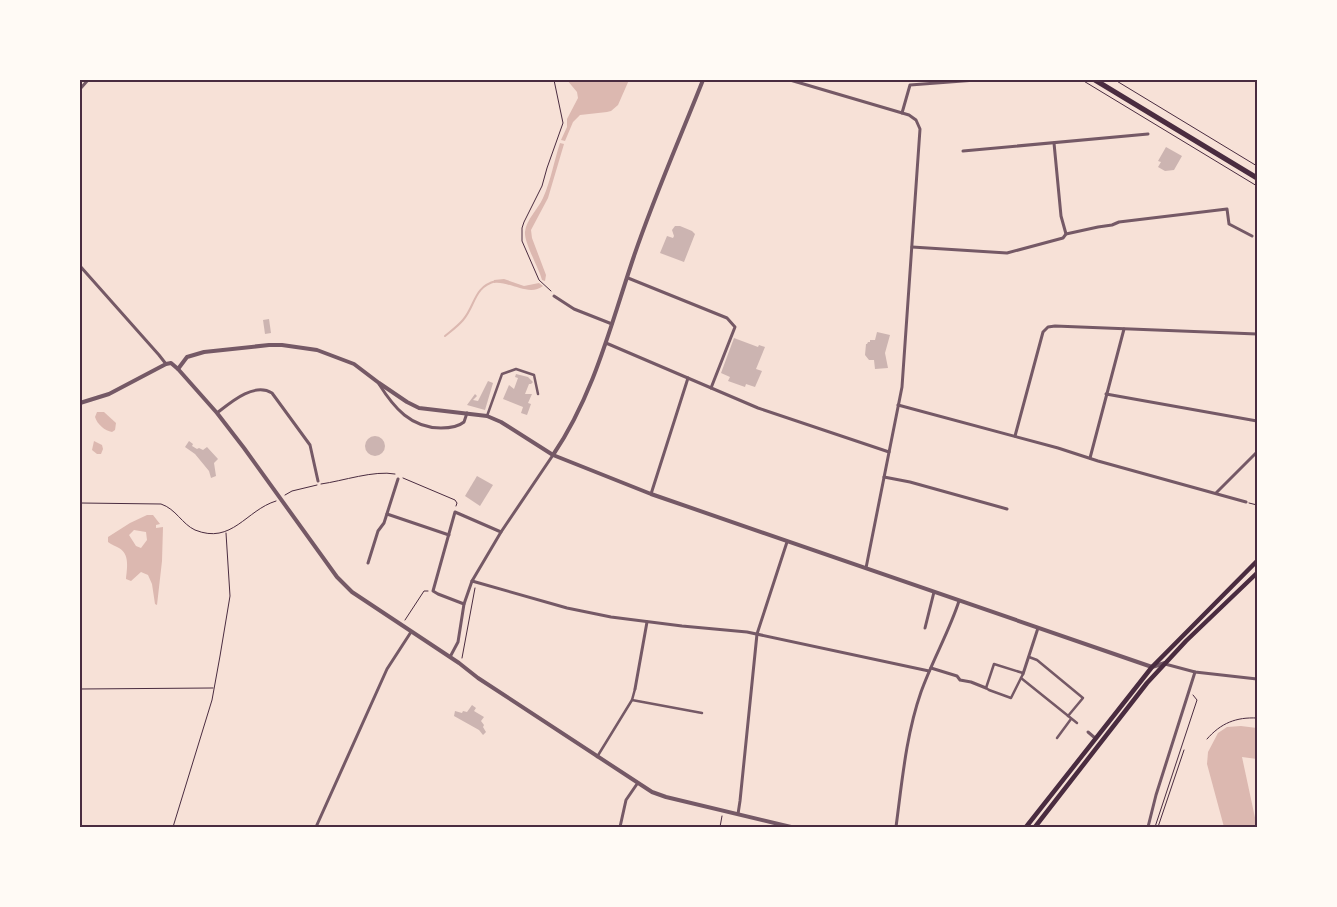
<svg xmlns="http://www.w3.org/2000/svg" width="1337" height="907" font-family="Rubik,sans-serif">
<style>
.water{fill:#dcb8b0;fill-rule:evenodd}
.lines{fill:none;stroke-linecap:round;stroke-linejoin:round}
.stream{stroke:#dcb8b0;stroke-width:2}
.building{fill:#ccb4b1}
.path{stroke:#4a2c40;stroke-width:1}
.pedestrian{stroke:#755966;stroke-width:2.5}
.minor{stroke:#755966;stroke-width:3}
.tertiary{stroke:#755966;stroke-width:4}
.secondary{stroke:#4a2c40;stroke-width:4.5}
.primary{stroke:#4a2c40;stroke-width:5}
.neatline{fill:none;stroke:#4a2c40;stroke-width:2}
</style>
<rect width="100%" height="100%" fill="#f7e1d7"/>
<g class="water">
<polygon points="567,80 629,80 618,105 611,111 607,112 580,115 573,122 565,141 561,140 567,127 567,119 578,98 577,92"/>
<path d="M560,143L564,144L548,198L531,230L532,238L546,275L545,281L542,280C539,268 524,243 525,232C526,220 538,209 543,198C551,180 554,161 560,143Z"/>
<path d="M504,279L524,286L539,283L543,286C529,297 510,281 494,283V280Z"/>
<path d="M97,412H104L116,423L115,430L112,432C105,431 97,424 95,417Z"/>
<polygon points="94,441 102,445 103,449 101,454 97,454 92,450"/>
<path d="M147,515H153L160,524L156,525V528L163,527L162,561L157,605L155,604L152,584L148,575L141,572L131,581L126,579C127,569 130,554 119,548C116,546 112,545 108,542V537L130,523ZM134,530L146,532L147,540L141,548L136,546L129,535Z"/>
<polygon points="1241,726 1257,728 1257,759 1242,757 1257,827 1224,827 1207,764 1208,752 1218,733 1227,727"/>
</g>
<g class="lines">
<path class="stream" d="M445,336C451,331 458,326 463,320C476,305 473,287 496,281"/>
</g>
<g class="building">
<polygon points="1166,147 1182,156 1174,170 1165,171 1158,167 1161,162 1158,161"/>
<polygon points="675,226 680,226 692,231 695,234 684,262 660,253 667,236 673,238 674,236 672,230"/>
<polygon points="269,319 271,333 265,334 263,320"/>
<polygon points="877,332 890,335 885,353 888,368 875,369 874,360 869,360 865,355 866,344 867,344 868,342 870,342 870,340 875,340"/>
<polygon points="734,338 758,347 759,345 765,347 756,369 762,371 755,387 746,384 745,387 728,381 730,377 721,373"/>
<polygon points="516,374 528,377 533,382 531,384 529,384 525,394 532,394 528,403 531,404 527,415 521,413 523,407 503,399 509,385 514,389 518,378 515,377"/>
<polygon points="488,381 493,383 485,410 467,405 475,394 477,396 473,400 478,401"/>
<circle cx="375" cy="446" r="10"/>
<polygon points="189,441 193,444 192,446 197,449 199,448 203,450 207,447 218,459 214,463 216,476 211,478 209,471 195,454 185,447"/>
<polygon points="477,476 493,485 480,506 465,496"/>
<polygon points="472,705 476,708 474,711 484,717 481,721 484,725 483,727 486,732 483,735 479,730 454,716 455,711 462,713 463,711 467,712"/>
</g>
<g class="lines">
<g class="path">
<polyline points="1082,80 1257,186"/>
<polyline points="1115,80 1257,166"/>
<polyline points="551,291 539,280 522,241 522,228 524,222 542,186 547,168 563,123 554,80"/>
<polyline points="403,478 455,500 457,503 456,506"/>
<path d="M321,484C343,481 374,470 395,474"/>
<polyline points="285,495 292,491 317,485"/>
<path d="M80,503L161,504C176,509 182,524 195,530C232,545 246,510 276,501"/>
<polyline points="1249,503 1257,505"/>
<polyline points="405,620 424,591 428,591"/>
<polyline points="462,658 475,588"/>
<polyline points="80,689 213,688"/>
<path d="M1207,739C1221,723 1236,717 1257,718"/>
<polyline points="173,827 212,700 220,656 230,596 226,533"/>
<polyline points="720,827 722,816"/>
<polyline points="1155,827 1197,700 1193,695"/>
<polyline points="1158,827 1184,750"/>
</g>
<g class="pedestrian">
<polyline points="487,416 502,374 516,369 534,375 538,394"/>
<polyline points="1029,657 1037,660 1083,698 1068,716"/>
<polyline points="1023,674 1021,678 1077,723"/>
<polyline points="1021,678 1011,698 989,690 986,688 994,664 1023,673"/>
<polyline points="632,700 702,713"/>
<polyline points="1057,738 1071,719"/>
<polyline points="597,757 632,700 635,689"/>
</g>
<g class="minor">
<polyline points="790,80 909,115 916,120 920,129 902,387 866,568"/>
<polyline points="80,89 88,80"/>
<polyline points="902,113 910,85 976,80"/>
<polyline points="1054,143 1061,216 1066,234"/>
<polyline points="963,151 1148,134"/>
<polyline points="912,247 1007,253 1063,238 1066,234 1098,227 1112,225 1119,222 1227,209 1229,224 1252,236"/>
<polyline points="80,266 159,355 166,364"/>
<polyline points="628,278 727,318 735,327 711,388"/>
<polyline points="554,296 574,309 612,324"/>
<polyline points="606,343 758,408 889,452"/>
<path d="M379,384C394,408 411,428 441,428C449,428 458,427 464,422L467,413"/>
<polyline points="1106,394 1257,421"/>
<polyline points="898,405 1058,448 1098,461 1246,502"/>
<path d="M217,413C231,402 254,382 272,393L310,445L318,481"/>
<polyline points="1015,436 1043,332 1048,327 1055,326 1257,334"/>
<polyline points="1090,458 1124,329"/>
<polyline points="884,477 910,482 1007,509"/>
<polyline points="1216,493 1257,452"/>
<polyline points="651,494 688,378"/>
<polyline points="387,514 449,535"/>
<polyline points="368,563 378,531 384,523 398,479"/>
<polyline points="472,581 567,608 611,617 682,626 747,632 929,671"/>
<polyline points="464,604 438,594 433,591 455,512 501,532"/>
<polyline points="925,628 934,592"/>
<polyline points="450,657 458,642 464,604 472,581 501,532 553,455"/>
<polyline points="1165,664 1195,672 1257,679"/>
<polyline points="931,668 957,676 960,680 971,682 986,688"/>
<polyline points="1023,674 1038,628"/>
<polyline points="635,689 647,622"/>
<polyline points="1088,732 1095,738"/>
<polyline points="738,814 740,801 757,634 787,542"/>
<polyline points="316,827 387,669 411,632"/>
<polyline points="620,827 626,800 637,784"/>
<path d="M896,827C902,782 906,735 921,692C932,661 949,632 959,601"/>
<polyline points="1148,827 1156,795 1195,672"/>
</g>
<g class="tertiary">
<polyline points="178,369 187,357 204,352 269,345 282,345 317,350 354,364 379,383 407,402 419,408 487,416 501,422 553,455 651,494 1152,667 1165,663"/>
<polyline points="80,403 109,394 166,364 171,363 178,369 217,413 244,448 337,577 352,592 459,663 478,678 652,792 666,797 791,827"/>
<path d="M553,455C594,395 611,324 634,256C654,197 680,138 703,80"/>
</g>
<g class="secondary">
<polyline points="1026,827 1152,667 1257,561"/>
<polyline points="1035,827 1147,683 1186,641 1257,573"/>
</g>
<polyline class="primary" points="1095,80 1257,178"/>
</g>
<rect width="1337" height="907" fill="none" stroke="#fffaf5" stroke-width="162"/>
<rect x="81" y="81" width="1175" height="745" class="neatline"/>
</svg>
